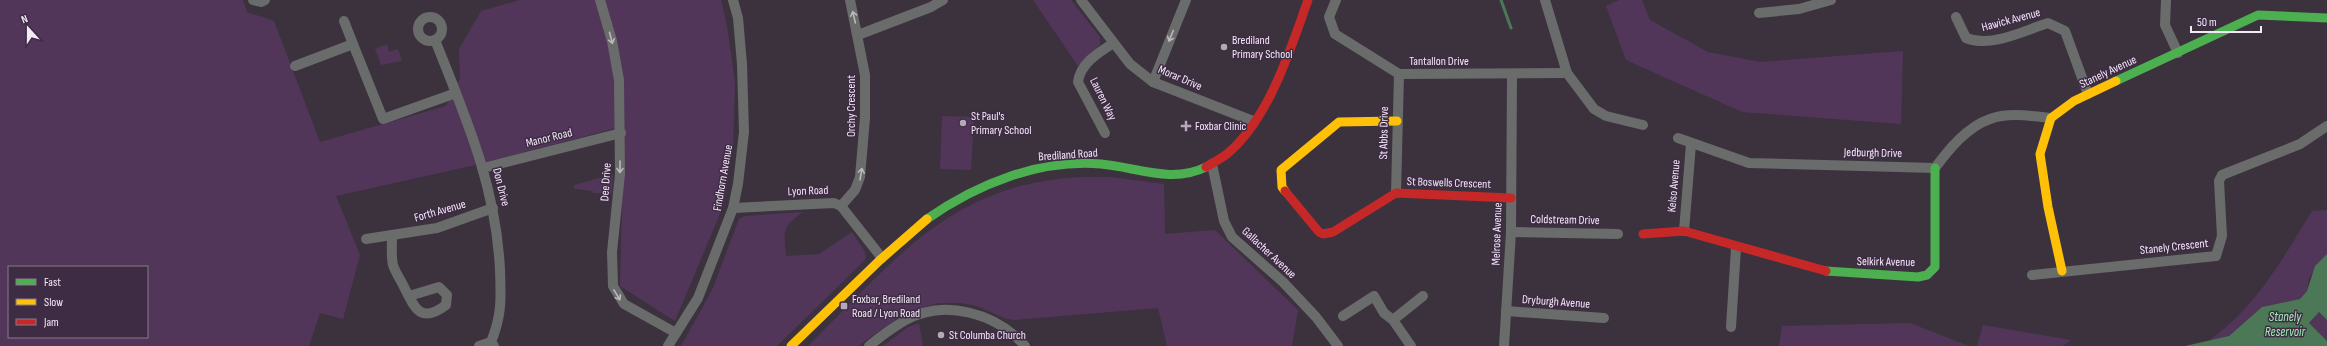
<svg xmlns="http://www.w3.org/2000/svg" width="2327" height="346" font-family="'Sofia Sans Condensed',sans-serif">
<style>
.green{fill:#51365a;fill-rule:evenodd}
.water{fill:#4c7858}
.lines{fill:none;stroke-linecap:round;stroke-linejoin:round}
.stream{stroke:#4c7858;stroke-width:3}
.street{stroke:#696c6a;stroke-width:10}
.fast{stroke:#4caf50;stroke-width:9}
.slow{stroke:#ffc107;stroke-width:9}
.jam{stroke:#c62828;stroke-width:9}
.oneway{stroke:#bdb7bf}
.poi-dot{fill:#b4a9b7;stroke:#3e2c44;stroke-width:1.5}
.labels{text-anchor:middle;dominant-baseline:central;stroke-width:3;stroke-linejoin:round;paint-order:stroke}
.street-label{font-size:12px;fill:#f5e9f8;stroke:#3e2c44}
.poi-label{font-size:12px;fill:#f5e9f8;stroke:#3e2c44;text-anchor:start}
.water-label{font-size:13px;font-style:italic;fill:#a3eeb5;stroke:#3e2c44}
</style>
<rect width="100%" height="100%" fill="#3b323e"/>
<g class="green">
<path d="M0,0H243L247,12L274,21L320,142L446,106L460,78L459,49L481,11L520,0H721L727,26L735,82L733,147L724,204L675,321L620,286L624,126L475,165L336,196L360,255L343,319L320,313L309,346H0ZM9,267H147V337H9Z"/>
<polygon points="1033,0 1071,0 1100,37 1100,45 1078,66"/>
<polygon points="1619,0 1642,0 1650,20 1708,52 1760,62 1903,51 1901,124 1742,112 1626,60 1606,6"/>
<polygon points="387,44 389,52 398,49 402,61 381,65 375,49"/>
<polygon points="942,116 974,117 971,170 940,169"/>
<polygon points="613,174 612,194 593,193 593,191 574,189 574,185"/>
<path d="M1082,177H1110L1164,184L1165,234L1215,230L1298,310L1292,346H1167L1158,308L1014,320L1004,318L977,306L961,303H939L906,312L858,346H808C894,261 951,183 1082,177Z"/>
<path d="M2327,210V254L2309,278L2307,291L2300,299L2262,307L2229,336L2207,342C2256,308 2281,261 2312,211Z"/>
<path d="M803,212C781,228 784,230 786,256L819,254L852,232L865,252L866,258L863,262L777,346H681L712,290L739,219L745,216Z"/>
<polygon points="2319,312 2327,320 2327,341 2309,323"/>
<polygon points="919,323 923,346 883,346 908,327"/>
<polygon points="1910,323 1969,346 1779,346 1782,326"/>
<polygon points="1983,325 2071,340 2063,346 1977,346"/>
</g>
<polygon class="water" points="2327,254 2327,320 2319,312 2309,323 2327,341 2327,346 2185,346 2229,336 2262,307 2300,299 2307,291 2315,266"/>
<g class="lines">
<polyline class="stream" points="1501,0 1511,28"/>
<g class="street">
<polyline points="253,0 261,2 265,0"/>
<polyline points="600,0 612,41 619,80 620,174 612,252 613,286 624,304 676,333"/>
<polyline points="1081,0 1130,64 1153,82 1253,121"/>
<polyline points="1336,0 1329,17 1335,34 1399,74 1567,73"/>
<polyline points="1545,0 1567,73 1594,109 1606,116 1643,125"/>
<polyline points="2166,0 2165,25 2178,53"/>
<polyline points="1759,13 1799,9 1831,0"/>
<circle cx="430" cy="29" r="12"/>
<path d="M1956,17L1966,38C1991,48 2023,31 2048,23L2065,31L2088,94"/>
<polyline points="344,21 353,44"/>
<polyline points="858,35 931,7 943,0"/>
<path d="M435,40C466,118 496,186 500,270C501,299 502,315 491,342L494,346"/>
<polyline points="295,66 353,44 383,119 456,93"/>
<polyline points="1153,82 1186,0"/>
<path d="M1105,133L1078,82C1080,64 1098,53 1112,44"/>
<path d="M1678,138L1749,163L1935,168C1949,149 1967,127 1990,119C2008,112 2032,116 2051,118"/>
<polyline points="1212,164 1224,221 1232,237 1283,282 1316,317 1338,346"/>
<polyline points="483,168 621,133"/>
<polyline points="1396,193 1399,74"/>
<polyline points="841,206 855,190 860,177 865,118 865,75 850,0"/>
<polyline points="733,208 834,203 841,206 882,258"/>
<polyline points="1684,231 1691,144"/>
<polyline points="1511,232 1618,234"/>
<path d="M392,237C392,245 391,257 393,265C395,272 401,280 404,287C415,309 421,324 446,305L447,295L439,287L409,296"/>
<polyline points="366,239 437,228 493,208"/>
<polyline points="2032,275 2216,256 2222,236 2219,181 2222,175 2300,144 2327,126"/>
<polyline points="1506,311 1604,318"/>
<polyline points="1343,316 1374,296 1384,313 1393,320 1411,346"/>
<polyline points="1393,320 1423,296"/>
<polyline points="1731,327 1736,248"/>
<polyline points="479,346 491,342"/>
<polyline points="668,346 698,298 733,208 738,184 744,132 742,64 738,18 733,0"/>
<path d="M869,346C880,337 892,328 904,321C944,298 996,313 1025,346"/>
<polyline points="1504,346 1511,232 1512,75"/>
</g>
<g class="fast">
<polyline points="2116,81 2258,15 2327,18"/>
<path d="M927,219C977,184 1039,159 1101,164C1136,167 1172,184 1206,167"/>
<polyline points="1826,271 1918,277 1927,275 1935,267 1935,168"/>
</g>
<g class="slow">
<polyline points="1285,191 1282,187 1281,170 1339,122 1397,121"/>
<polyline points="2062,271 2048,207 2040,154 2051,118 2074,101 2116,81"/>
<polyline points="791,346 880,260 927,219"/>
</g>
<g class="jam">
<path d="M1206,167C1213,163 1220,159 1227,154C1269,119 1290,50 1308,0"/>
<polyline points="1285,191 1319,232 1323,234 1333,232 1396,193 1511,198"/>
<polyline points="1643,234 1684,231 1826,271"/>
</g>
</g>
<defs><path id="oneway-shaft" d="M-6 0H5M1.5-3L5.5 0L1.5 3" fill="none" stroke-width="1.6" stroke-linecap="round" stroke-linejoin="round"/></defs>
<g class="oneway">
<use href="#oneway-shaft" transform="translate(854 17) rotate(-103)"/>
<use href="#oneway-shaft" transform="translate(1171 36) rotate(112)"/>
<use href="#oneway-shaft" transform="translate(611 38) rotate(75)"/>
<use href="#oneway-shaft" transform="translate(620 167) rotate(91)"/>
<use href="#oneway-shaft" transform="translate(861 174) rotate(-80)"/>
<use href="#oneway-shaft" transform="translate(617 295) rotate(58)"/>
</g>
<g class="poi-dot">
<circle cx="1224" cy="47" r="4"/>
<circle cx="963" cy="123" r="4"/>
<path d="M1184 120h4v4h4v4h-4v4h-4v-4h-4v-4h4z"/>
<rect x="840" y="302" width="8" height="8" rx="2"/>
<circle cx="941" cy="335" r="4"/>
</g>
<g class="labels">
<g class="street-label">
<text transform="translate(2011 20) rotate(-15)">Hawick Avenue</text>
<text x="1439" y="61">Tantallon Drive</text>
<text transform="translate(2108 72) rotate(-25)">Stanely Avenue</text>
<text transform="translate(1180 78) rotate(23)">Morar Drive</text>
<text transform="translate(1103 99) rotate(64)">Lauren Way</text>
<text transform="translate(851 106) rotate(-90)">Orchy Crescent</text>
<text transform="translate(1384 133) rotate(-89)">St Abbs Drive</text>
<text transform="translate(549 138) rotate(-14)">Manor Road</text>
<text transform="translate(1873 153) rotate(1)">Jedburgh Drive</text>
<text transform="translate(1068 155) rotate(-4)">Brediland Road</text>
<text transform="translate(723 178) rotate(-80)">Findhorn Avenue</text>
<text transform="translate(606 182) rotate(-86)">Dee Drive</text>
<text transform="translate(1449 183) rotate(2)">St Boswells Crescent</text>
<text transform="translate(1674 186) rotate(-85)">Kelso Avenue</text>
<text transform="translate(501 187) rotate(76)">Don Drive</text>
<text transform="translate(808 191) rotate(-2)">Lyon Road</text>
<text transform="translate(440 211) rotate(-16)">Forth Avenue</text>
<text transform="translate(1565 220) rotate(1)">Coldstream Drive</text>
<text transform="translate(1497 234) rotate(-88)">Melrose Avenue</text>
<text transform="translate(2174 247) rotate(-6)">Stanely Crescent</text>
<text transform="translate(1269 253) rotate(43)">Gallacher Avenue</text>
<text transform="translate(1886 262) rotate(1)">Selkirk Avenue</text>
<text transform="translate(1556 302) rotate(4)">Dryburgh Avenue</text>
</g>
<g class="poi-label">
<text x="1232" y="40">Brediland<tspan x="1232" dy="14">Primary School</tspan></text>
<text x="971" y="116">St Paul's<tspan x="971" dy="14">Primary School</tspan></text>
<text x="1195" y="126">Foxbar Clinic</text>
<text x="852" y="299">Foxbar, Brediland<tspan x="852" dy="14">Road / Lyon Road</tspan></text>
<text x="949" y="335">St Columba Church</text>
</g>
<g class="water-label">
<text x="2285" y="317">Stanely<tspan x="2285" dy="15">Reservoir</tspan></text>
</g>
</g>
<rect x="8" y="266" width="140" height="72" fill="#3e2c44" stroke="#87788c"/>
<rect x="16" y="279" width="20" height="6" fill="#4caf50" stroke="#87788c"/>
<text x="44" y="286" font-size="12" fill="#f5e9f8">Fast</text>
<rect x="16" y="299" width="20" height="6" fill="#ffc107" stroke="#87788c"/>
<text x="44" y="306" font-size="12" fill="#f5e9f8">Slow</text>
<rect x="16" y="319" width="20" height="6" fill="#c62828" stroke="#87788c"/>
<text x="44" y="326" font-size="12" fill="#f5e9f8">Jam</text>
<g transform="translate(28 28) rotate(339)" stroke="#3e2c44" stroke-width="3" paint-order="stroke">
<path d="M0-3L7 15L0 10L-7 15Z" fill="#f5e9f8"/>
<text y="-6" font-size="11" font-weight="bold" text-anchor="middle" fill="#f5e9f8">N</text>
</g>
<path d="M2191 26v6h70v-6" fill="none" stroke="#f5e9f8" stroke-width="2"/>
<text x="2197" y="26" font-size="12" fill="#f5e9f8" stroke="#3e2c44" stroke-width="3" paint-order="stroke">50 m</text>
</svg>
